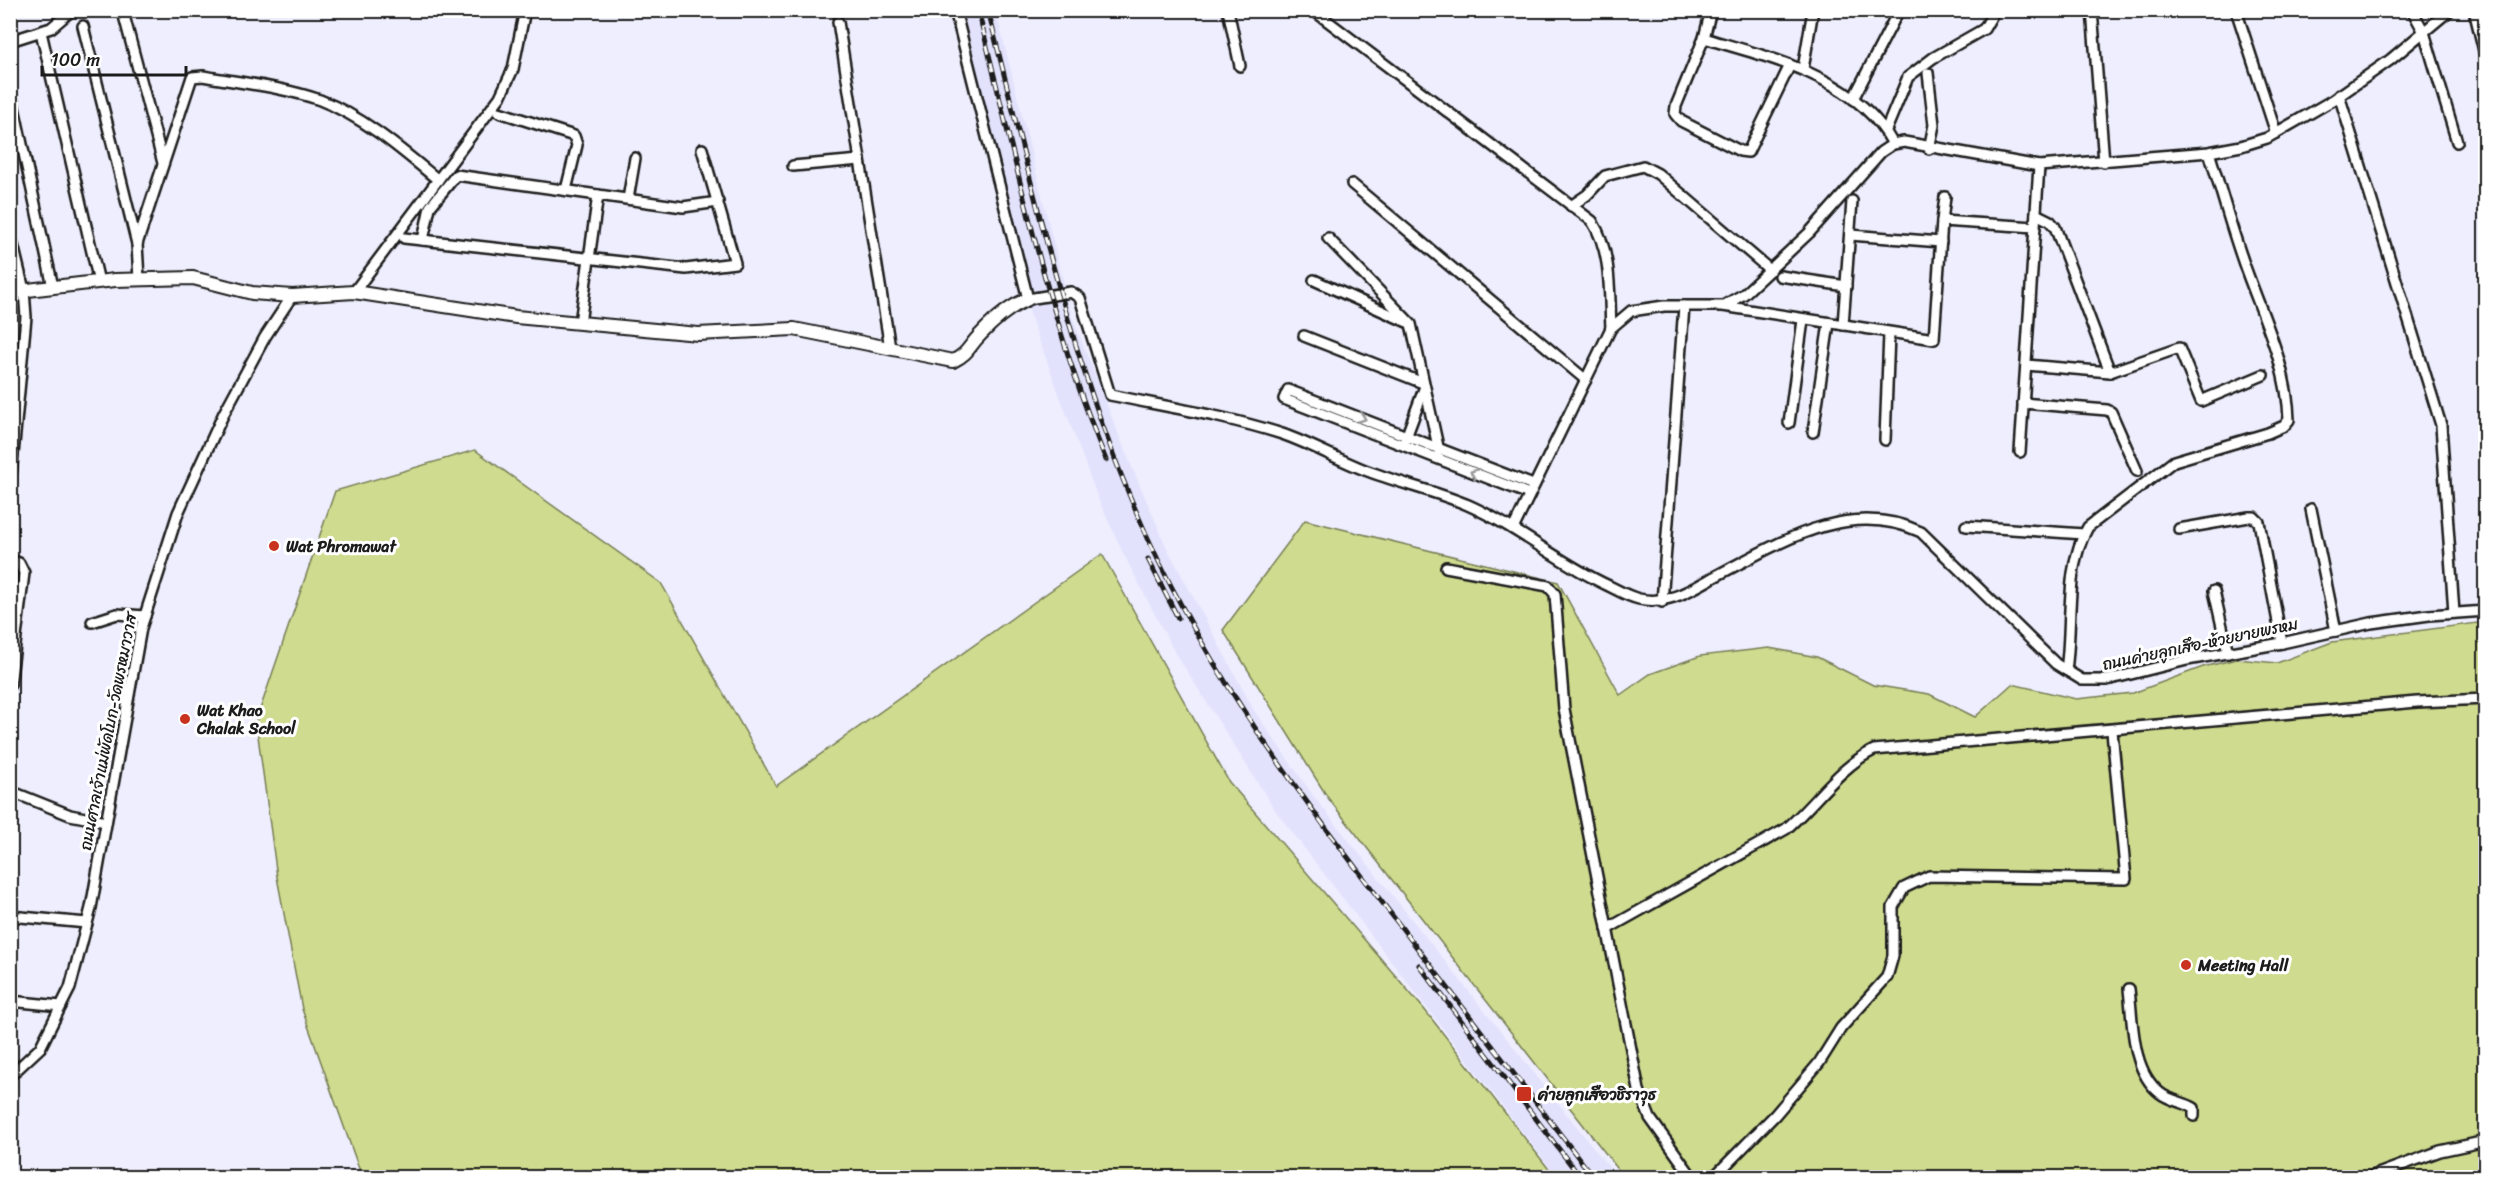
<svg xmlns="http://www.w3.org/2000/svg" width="2496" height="1188" font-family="Sriracha,'Playpen Sans Thai',sans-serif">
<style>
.built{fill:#e2e2fd}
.green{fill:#cfdb8e;stroke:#767c55;stroke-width:1.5}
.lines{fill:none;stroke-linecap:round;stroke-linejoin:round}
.street-casing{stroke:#1c1c1c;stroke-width:14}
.secondary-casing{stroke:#1c1c1c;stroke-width:16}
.street{stroke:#fff;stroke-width:9}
.secondary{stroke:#fff;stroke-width:12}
.rail-casing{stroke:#1c1c1c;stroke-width:5}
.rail{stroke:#fff;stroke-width:3;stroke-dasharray:9;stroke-linecap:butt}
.oneway{stroke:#999}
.poi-dot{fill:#c8321e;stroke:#fff;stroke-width:2}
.labels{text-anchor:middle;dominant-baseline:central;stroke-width:6;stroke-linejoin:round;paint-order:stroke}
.poi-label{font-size:16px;font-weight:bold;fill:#1c1c1c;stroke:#fff;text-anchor:start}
.street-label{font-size:16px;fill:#1c1c1c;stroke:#fff}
</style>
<rect width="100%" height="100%" fill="#eeeefe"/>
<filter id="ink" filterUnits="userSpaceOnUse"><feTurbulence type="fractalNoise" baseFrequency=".0167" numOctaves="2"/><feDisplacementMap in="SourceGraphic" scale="12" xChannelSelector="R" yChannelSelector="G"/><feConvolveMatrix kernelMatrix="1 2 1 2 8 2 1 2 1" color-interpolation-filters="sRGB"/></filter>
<g filter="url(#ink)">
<polygon class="built" points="961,11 996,11 1072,317 1128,458 1167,548 1255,712 1315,798 1617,1177 1557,1177 1275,810 1174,651 1123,553 1097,496 1031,318"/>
<g class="green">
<polygon points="475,450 661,583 776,786 1102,554 1229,782 1424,1009 1555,1177 362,1177 302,1009 277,877 256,721 335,491"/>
<polygon points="1305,520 1558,582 1620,695 1650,674 1700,656 1769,648 1817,657 1873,685 1929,694 1975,717 2012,684 2076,699 2133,693 2203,667 2237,659 2277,663 2332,642 2485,622 2485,1177 1624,1177 1328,798 1223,630"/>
</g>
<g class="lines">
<g class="street-casing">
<g id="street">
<path d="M955,10L1028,299L1071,292L1080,298L1110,395C1168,407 1226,416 1282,434C1311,444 1337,459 1365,470C1399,483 1435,491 1468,505C1518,527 1560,564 1609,586C1619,591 1629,597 1639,599C1668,605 1689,591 1714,577C1779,543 1848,498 1921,532L2056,664L2082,680H2107L2187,660L2282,643L2371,623L2429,615L2486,611"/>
<polyline points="1228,10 1240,66"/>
<path d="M1313,10L1592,221C1612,252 1609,292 1611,328"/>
<polyline points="1711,10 1704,38 1676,106 1675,114 1681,121 1740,151 1748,152 1790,65"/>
<polyline points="2092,10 2104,162"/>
<polyline points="2236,10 2276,133"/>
<polyline points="2412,10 2424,32 2457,142"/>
<polyline points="2474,10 2486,59"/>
<polyline points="123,12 163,163"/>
<polyline points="838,22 890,348"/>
<polyline points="83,26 137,244 139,279"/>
<polyline points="41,32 99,282"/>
<path d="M1704,38C1771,58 1857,77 1893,144"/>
<polyline points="10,41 51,28 72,10"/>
<polyline points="1803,69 1813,10"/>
<polyline points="1928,73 1934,125 1929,149"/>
<polyline points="10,89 53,287"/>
<polyline points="2339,95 2441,425 2454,613"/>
<polyline points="1853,99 1899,10"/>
<polyline points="499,112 574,136 577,145 566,190"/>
<polyline points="1886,130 1908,77 1933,58 1984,29 1995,10"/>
<polyline points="793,166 860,160"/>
<polyline points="1352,184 1586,380"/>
<polyline points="1945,197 1942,221 2035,227"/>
<polyline points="628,199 635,158"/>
<polyline points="1571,206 1587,195 1605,176 1643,166 1658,174 1770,270"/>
<polyline points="2036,214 2050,221 2055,227 2110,372"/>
<polyline points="10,232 24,290 26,317 10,486"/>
<polyline points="1850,235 1941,242"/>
<polyline points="404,238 686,269 735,263 702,149"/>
<polyline points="1328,238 1411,324 1439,451"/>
<polyline points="423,240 430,207 456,175 683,207 718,202"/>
<path d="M137,244L192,77L203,76C242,83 283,87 320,100C364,117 403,151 438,180"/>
<polyline points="1780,276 1846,286"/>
<polyline points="1314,280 1407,322"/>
<polyline points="354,292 500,97 513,69 525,10"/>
<polyline points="1723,306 1934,339 1942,221"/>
<polyline points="580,323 598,195"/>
<polyline points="1843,325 1852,201"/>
<polyline points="1304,336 1423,383"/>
<polyline points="2026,365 2110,372 2179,348 2201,401 2263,375"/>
<polyline points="2023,403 2107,410 2111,412 2137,471"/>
<polyline points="1789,423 1803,320"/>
<polyline points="1813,432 1829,323"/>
<polyline points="1405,440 1424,389"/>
<polyline points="1885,440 1889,333"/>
<polyline points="2020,452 2039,166"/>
<polyline points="1529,494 1284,399 1288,390 1533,485"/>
<polyline points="2311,509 2336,631"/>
<polyline points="1966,526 2084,534"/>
<polyline points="1513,529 1611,328 1631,311 1664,306 1723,306 1744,294 1809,233 1881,152 1893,144 1904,142 2039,166 2209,152 2241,146 2267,138 2333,100 2390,60 2450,10"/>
<polyline points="2179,529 2249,517 2254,517 2259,522 2282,643"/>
<polyline points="10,560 19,563 24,573 10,685"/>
<polyline points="1446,567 1548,586 1555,594 1564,709 1639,1090 1650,1118 1693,1178"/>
<polyline points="2214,591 2228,653"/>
<polyline points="1662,602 1684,306"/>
<polyline points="92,622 117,614 145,616"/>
<path d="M2066,670C2073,624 2064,568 2088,527L2174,461L2268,433L2284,426L2289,420C2288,370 2265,321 2248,275C2233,235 2222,193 2209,152"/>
<polyline points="10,791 70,815 106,822"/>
<polyline points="10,916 87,923"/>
<path d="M1607,929L1786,829C1815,804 1839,767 1874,750L2417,702L2486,699"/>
<path d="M2129,989C2133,1022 2131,1070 2160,1093C2170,1101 2184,1102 2194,1108V1116"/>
<polyline points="10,1001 61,1006"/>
<polyline points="10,1076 40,1048 70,988 91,908 141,628 178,513 224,413 265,337 292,296"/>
<polyline points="1713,1178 1775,1115 1819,1063 1841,1028 1887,977 1893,956 1893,907 1904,888 1929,876 2126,879 2112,731"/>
<polyline points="2367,1178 2440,1151 2486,1141"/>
</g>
</g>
<g class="secondary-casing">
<path id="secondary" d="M10,292L115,280L193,278L252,293L292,296L354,292L516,317L698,334L794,329L953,361C969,353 968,347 980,335C993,321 1011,306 1028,299"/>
</g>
<use href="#street" class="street"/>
<use href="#secondary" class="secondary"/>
<g class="rail-casing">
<g id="rail">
<path d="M978,10C1016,161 1047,316 1106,460"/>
<path d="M988,10C1033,188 1071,368 1147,536C1211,678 1303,800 1398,923C1463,1008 1529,1093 1594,1178"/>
<polyline points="1148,559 1178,618"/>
<polyline points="1419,965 1581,1178"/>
</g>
</g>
<use href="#rail" class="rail"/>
</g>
<defs><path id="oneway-chevron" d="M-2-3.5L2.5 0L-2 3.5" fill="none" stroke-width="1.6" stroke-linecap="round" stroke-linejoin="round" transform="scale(1.5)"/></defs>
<g class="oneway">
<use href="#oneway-chevron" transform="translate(1362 418) rotate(21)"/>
<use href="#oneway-chevron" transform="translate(1474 473) rotate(-159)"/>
</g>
</g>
<g class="poi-dot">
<circle cx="274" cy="546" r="6"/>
<circle cx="185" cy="719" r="6"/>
<circle cx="2186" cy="965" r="6"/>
<rect x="1516" y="1086" width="16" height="16" rx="3"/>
</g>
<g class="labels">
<g class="poi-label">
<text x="286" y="546">Wat Phromawat</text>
<text x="197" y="710">Wat Khao<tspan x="197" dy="18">Chalak School</tspan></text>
<text x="2198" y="965">Meeting Hall</text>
<text x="1538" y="1094">ค่ายลูกเสือวชิราวุธ</text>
</g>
<g class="street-label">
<text transform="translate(2200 644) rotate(-12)">ถนนค่ายลูกเสึอ-ห้วยยายพรหม</text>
<text transform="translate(108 732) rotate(-79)">ถนนศาลเจ้าแม่พัดโบก-วัดพรหมาวาส</text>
</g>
</g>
<rect width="2496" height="1188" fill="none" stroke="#fff" stroke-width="36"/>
<rect x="18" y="18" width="2460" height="1152" fill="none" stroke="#1c1c1c" stroke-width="2" filter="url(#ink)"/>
<path d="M42 66v9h144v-9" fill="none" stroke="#1c1c1c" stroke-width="3"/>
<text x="51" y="66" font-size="18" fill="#1c1c1c" stroke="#ffffff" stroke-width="4.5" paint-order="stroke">100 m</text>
</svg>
